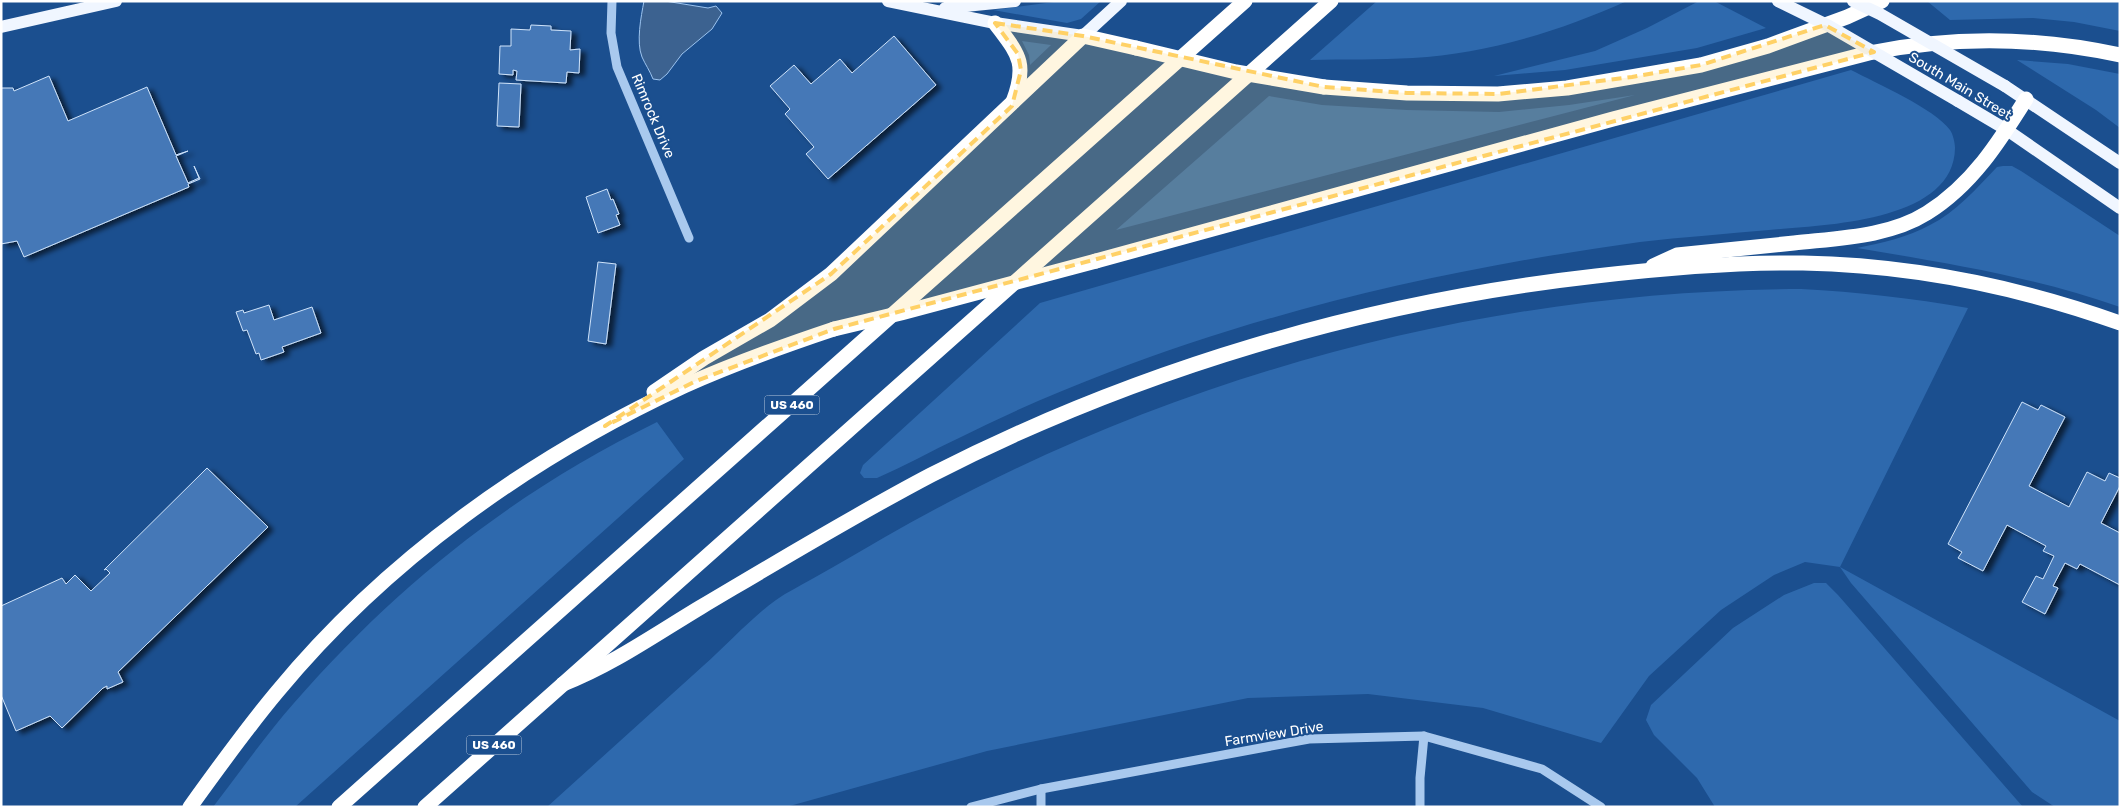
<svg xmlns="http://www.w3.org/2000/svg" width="2121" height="808" font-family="Rubik,sans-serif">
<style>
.green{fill:#2e69ad}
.water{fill:#3c6290;stroke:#9cc4f0}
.building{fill:#4478b7;stroke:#cfe3fa;filter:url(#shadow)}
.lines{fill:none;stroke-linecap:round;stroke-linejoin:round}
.minor{stroke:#a9c9ee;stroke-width:9}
.major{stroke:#f0f6ff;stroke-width:12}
.highway{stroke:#fff;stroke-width:15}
.major-bridge{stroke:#f0f6ff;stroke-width:12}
.highway-bridge{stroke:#fff;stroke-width:15}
.marked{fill:#ffd166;fill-opacity:0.2;stroke:#ffd166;stroke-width:4;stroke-dasharray:10 6;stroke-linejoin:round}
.labels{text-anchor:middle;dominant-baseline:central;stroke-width:4;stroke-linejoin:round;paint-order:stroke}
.shield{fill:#1b4f8f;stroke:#bbcadd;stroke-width:1}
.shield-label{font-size:12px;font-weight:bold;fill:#fff}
.street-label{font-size:14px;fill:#fff;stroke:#1b4f8f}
</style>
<defs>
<filter id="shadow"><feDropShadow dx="5.5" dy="3" stdDeviation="2.5" flood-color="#0009"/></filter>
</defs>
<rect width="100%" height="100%" fill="#1b4f8f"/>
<g class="green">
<polygon points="1061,1 1101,1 1081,19 1067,23 993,10"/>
<path d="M1377,1H1627C1560,31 1487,54 1413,58C1379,60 1344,59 1310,60Z"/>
<polygon points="1699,1 1714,1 1766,28 1697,48 1565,70 1494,76 1595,51 1647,28"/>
<polygon points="1927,1 2120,1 2120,31 2074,22 2033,18 1950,20"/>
<polygon points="1022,41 1051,45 1030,65 1029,55"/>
<polygon points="2017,60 2068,64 2120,74 2120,128 2096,110"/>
<path d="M1851,70C1876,83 1935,109 1950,130C1953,134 1955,143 1955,148C1954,223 1821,225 1769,230C1726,234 1683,237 1640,242C1459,267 1278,307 1107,373C1057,392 1007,414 959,438C931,451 905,466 877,478H864L860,473L863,465L1040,303Z"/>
<polygon points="1635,95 1116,230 1269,96 1322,105 1407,110 1499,112 1569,105"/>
<path d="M2003,166H2012L2021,171L2120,236V307C2035,277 1946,263 1857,248C1882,243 1908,237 1930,225C1956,212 1977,188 1997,167Z"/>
<path d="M1801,289C1857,292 1912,298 1968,308L1840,567L2120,721V807H2055L2032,792L1851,583L1840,567L1805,562L1774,575L1721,610L1649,676L1601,743L1483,708L1368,694L1248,698L987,751L786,807H547C599,760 651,713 703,666C727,645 751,618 776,600C787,592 800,586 812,579C837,565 861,551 885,537C1162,378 1481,290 1801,289Z"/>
<path d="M657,422L684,459L295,807H213C240,772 265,736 294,703C399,583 514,492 657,422Z"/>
<polygon points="1814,583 1826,583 1838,595 2023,807 1715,807 1697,778 1654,735 1646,720 1651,705 1733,628 1784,595"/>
</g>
<path class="water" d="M644,1H665L708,8L716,6L722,13L712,29L682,54L667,74L660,80L653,79C650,71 645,64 642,57C636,42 641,17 644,1Z"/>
<g class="building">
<polygon points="531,25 551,26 551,30 571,31 570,50 580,49 579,73 567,72 566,83 516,80 517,71 513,70 513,75 499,74 500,46 511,46 511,29 530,30"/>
<polygon points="894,36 936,85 828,179 806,154 814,147 785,114 790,109 770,86 794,65 811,84 840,59 852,73"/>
<polygon points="49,76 68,121 147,87 176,155 188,151 176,156 188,183 199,178 194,166 200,179 188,184 189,187 24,257 17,241 1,244 1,88 13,88 14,91"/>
<polygon points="499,83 521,84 519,127 497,126"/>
<polygon points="607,189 611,200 613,199 619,214 616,215 620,225 598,233 586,197"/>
<polygon points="598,262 616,264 606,344 588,341"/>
<polygon points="269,305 274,320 312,307 321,333 282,347 284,352 261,360 259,353 256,354 247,330 243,331 236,312 243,310 244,313"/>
<polygon points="2022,402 2038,410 2041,405 2065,417 2029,486 2069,507 2087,472 2105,481 2109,473 2120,478 2120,486 2101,523 2120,533 2120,585 2080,564 2077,569 2065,563 2053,586 2058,588 2045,614 2022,602 2036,576 2043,579 2054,556 2043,551 2046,546 2007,525 1983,571 1958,558 1962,552 1948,544"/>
<polygon points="207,468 268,527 118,672 123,682 107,689 107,686 103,688 62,728 50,716 16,731 1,695 1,606 62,578 66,584 75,575 91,591 110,573 106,569 104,570"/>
</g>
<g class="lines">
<g class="minor">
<polyline points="612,1 611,33 617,67 689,238"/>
<polyline points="971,807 1041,789 1309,739 1424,736 1542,769 1601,807"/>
<polyline points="1041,807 1041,789"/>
<polyline points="1420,807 1420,778 1424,736"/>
</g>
<g class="major">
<polyline points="888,1 995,23 1083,36 1121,1"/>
<polyline points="945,8 1015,1"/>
<polyline points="1,27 116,1"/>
<polyline points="2005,86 2120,163"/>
<polyline points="1958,101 2007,130 2120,208"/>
</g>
<g class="highway">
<path d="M995,23C1018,54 1028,62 1013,102"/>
<polyline points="1324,87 1407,93 1498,94 1567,88 1701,65 1768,46 1847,17 1882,1"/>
<path d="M1096,261L1613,119L1869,53C1952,36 2037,37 2120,55"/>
<path d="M1653,266L1677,255C1716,251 1755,247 1794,243C1838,238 1889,237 1927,213C1972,185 1999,142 2026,99"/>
<polyline points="654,392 704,358 770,320 831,274 1083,36 1136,48"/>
<path d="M563,684C612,665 656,634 701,607C777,562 853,516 931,475C1138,369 1365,302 1596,276C1664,268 1734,262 1803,263C1910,265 2019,287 2120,323"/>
<path d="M190,807C218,768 246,729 277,692C386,560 529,458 684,386C733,364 783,346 834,329"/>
<polyline points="339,807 1245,1"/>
<polyline points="425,807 1331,1"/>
</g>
<g class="major-bridge">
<polyline points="1778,1 1829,26 1958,101"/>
<polyline points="1853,1 1880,14 2005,86"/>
</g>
<g class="highway-bridge">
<polyline points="1136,48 1236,72 1324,87"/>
<polyline points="834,329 901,313 1096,261"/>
</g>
</g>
<path class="marked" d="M995,23L1083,36L1324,87L1407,93L1498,94L1632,77L1701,65L1825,25L1874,52L834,329L696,381L605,426L831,274L1012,106L1021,70L1018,54Z"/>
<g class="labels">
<g class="shield">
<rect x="764.5" y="395.5" width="55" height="19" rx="4"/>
<rect x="466.5" y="735.5" width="55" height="19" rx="4"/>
</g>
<g class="shield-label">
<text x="792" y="405">US 460</text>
<text x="494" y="745">US 460</text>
</g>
<g class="street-label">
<text transform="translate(1960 86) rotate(31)">South Main Street</text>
<text transform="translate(653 116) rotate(67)">Rimrock Drive</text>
<text transform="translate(1274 734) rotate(-9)">Farmview Drive</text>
</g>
</g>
<rect width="2121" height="808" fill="none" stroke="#ffffff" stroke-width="5"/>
</svg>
